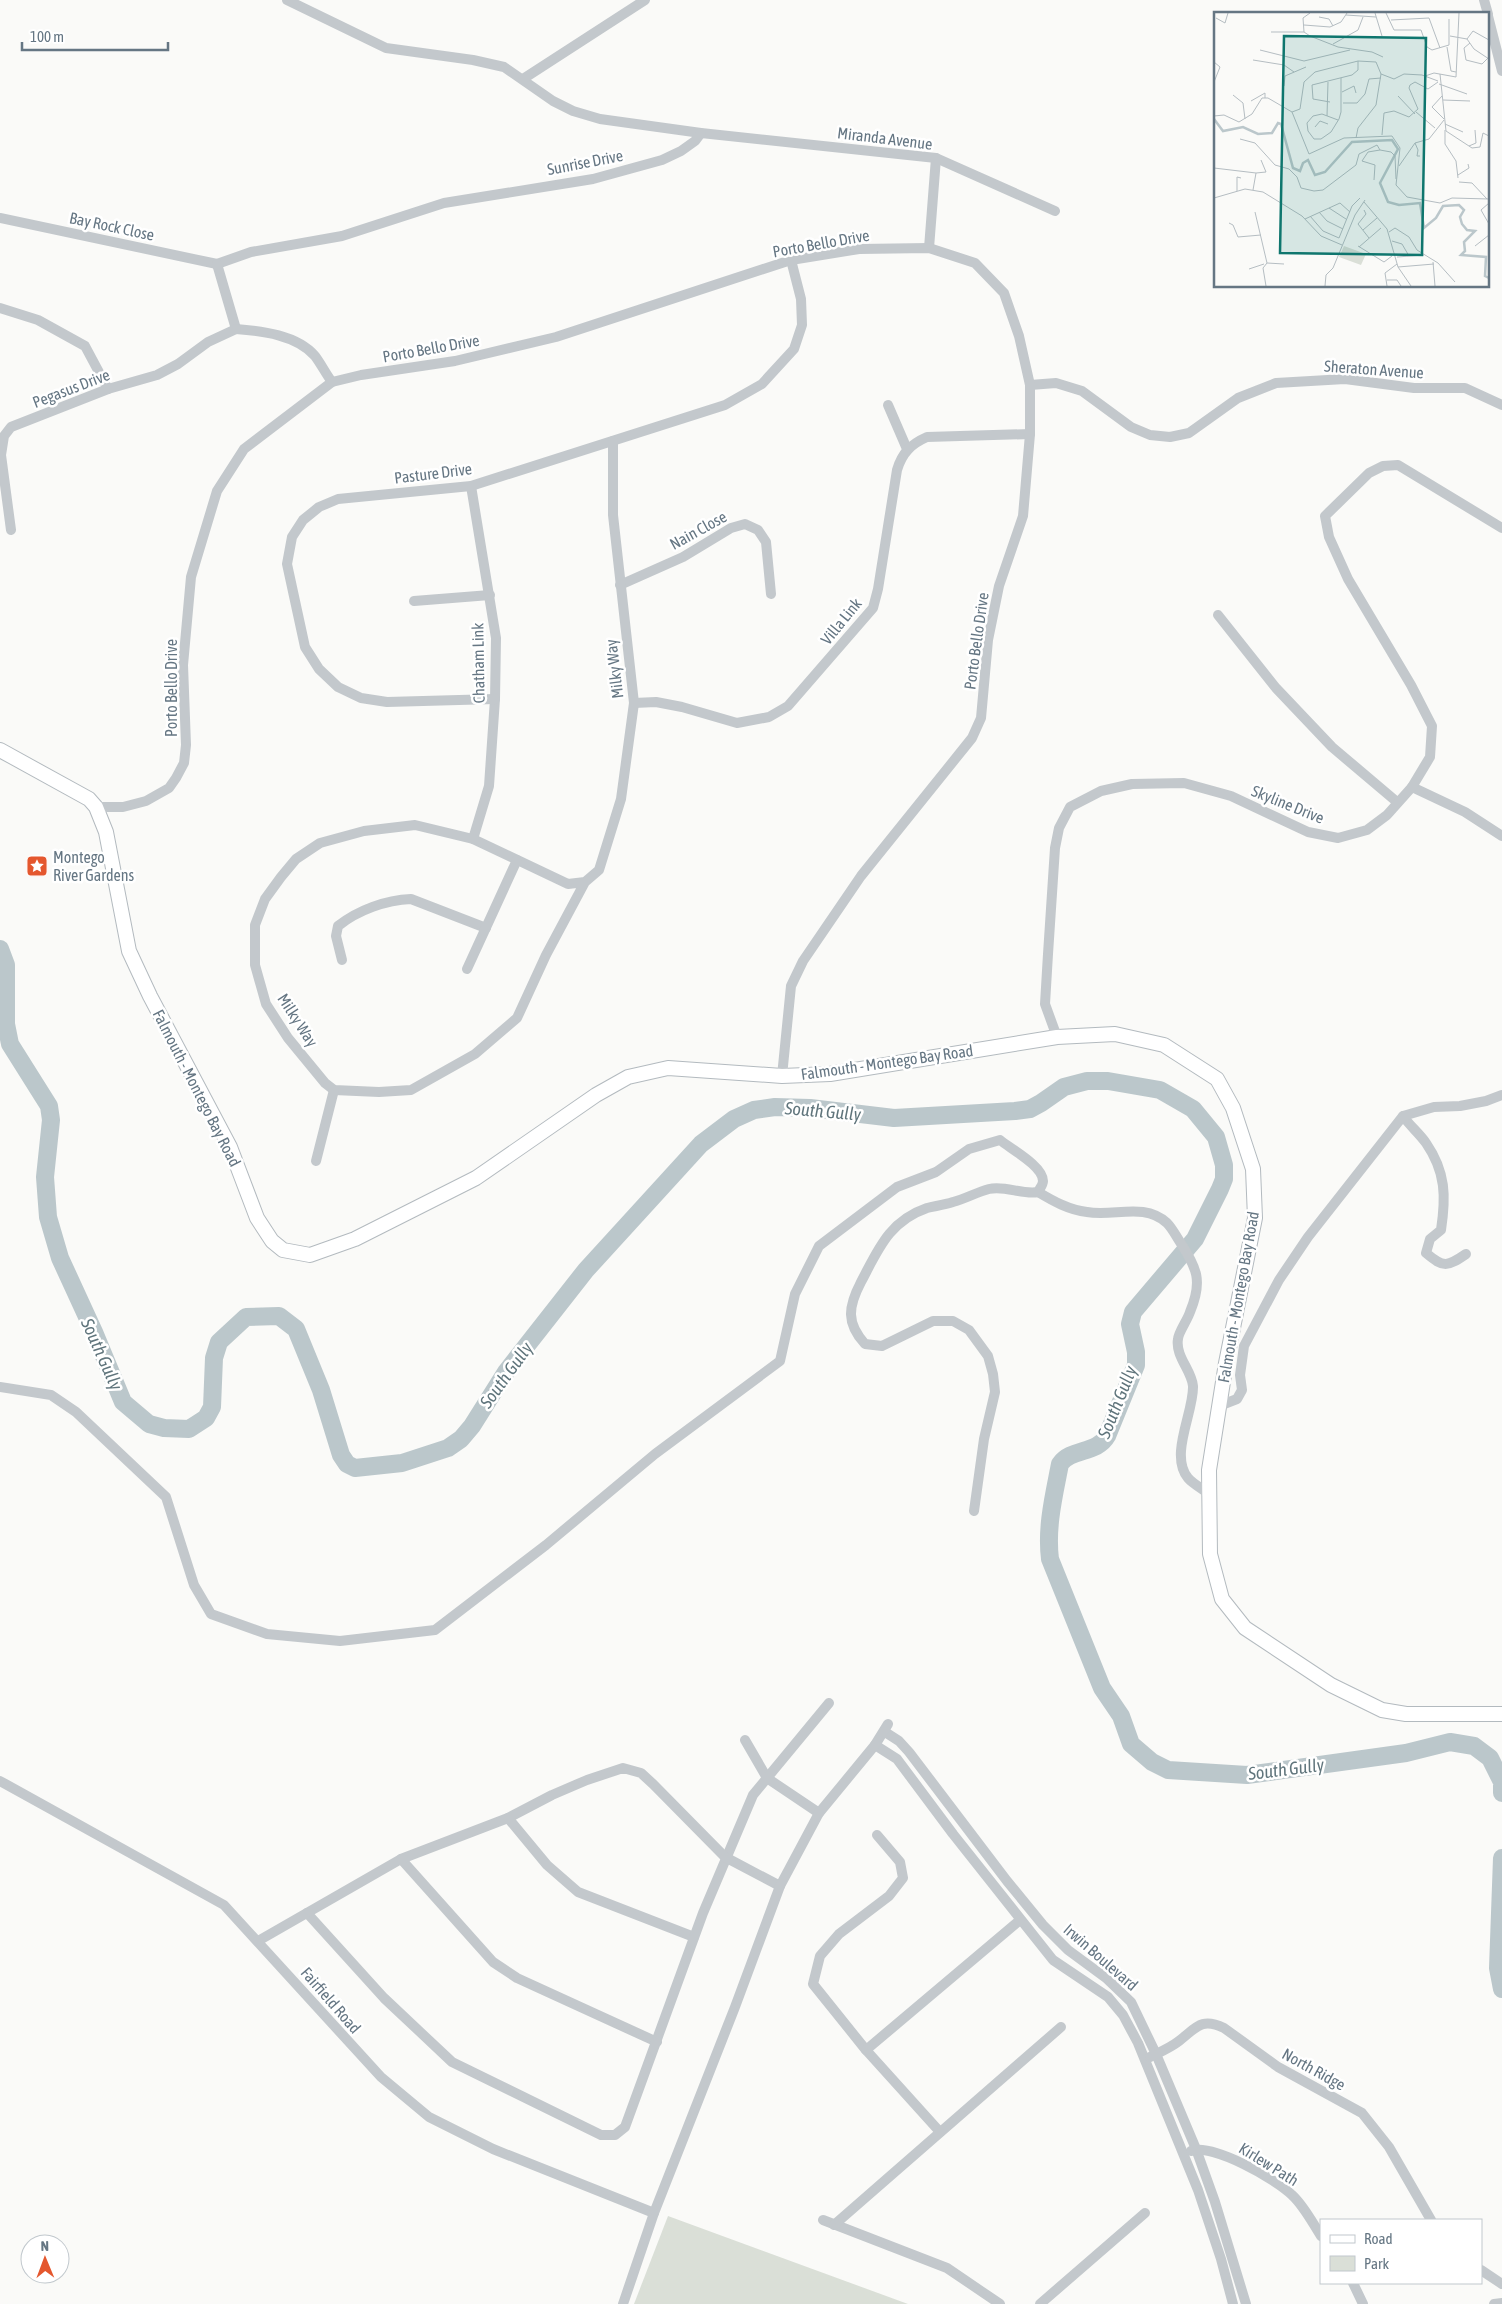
<svg xmlns="http://www.w3.org/2000/svg" width="1502" height="2304" font-family="'Asap Condensed',sans-serif">
<style>
.green{fill:#dadfd7}
.lines{fill:none;stroke-linecap:round;stroke-linejoin:round}
.river{stroke:#bbc7cb;stroke-width:18}
.secondary-casing{stroke:#b3babf;stroke-width:16}
.minor{stroke:#c3c8cc;stroke-width:10}
.secondary{stroke:#fff;stroke-width:14}
.labels{text-anchor:middle;dominant-baseline:central;stroke-width:5;stroke-linejoin:round;paint-order:stroke}
.street-label{font-size:16px;fill:#657683;stroke:#fff}
.poi-label{font-size:16px;fill:#657683;stroke:#fff;text-anchor:start}
.water-label{font-size:18px;font-style:italic;fill:#60757c;stroke:#fff}
.inset-river{fill:none;stroke:#bbc7cb;stroke-width:2.5}
.inset-road{fill:none;stroke:#b5bdc2;stroke-width:1}
.view{fill:#0f766e;fill-opacity:0.15;stroke:#0f766e;stroke-width:2.5}
.inset-edge{fill:none;stroke:#657683;stroke-width:2.5}
</style>
<rect width="100%" height="100%" fill="#fafaf8"/>
<polygon class="green" points="668,2216 908,2304 634,2304"/>
<g class="lines">
<g class="river">
<path d="M0,949L6,965V1024L10,1044L49,1106L51,1120L45,1177L48,1217L60,1258L94,1332L123,1402L149,1424L164,1428L189,1429L206,1418L212,1407L214,1358L219,1342L246,1317L279,1316L296,1329L321,1390L341,1455L347,1464L355,1468L402,1463L448,1448L461,1439L472,1426L506,1372L586,1270L701,1144L734,1119L754,1110L775,1107L810,1108L894,1118L1015,1111L1030,1109L1041,1103L1064,1087L1087,1081H1108L1160,1090L1193,1109L1216,1137L1224,1165V1179L1220,1189L1195,1239L1133,1312L1130,1324L1136,1352V1365L1107,1436C1097,1454 1071,1448 1060,1464C1054,1495 1046,1527 1050,1559L1102,1688L1121,1716L1131,1744L1152,1762L1168,1770L1247,1775L1406,1753L1450,1742L1474,1746L1490,1758L1502,1782V1793"/>
<polyline points="1502,1858 1498,1968 1502,1989"/>
</g>
<g class="secondary-casing">
<polyline id="secondary" points="0,750 89,799 96,807 106,832 129,951 150,996 230,1147 257,1218 272,1241 283,1250 310,1255 355,1239 476,1178 596,1095 628,1077 668,1068 782,1076 830,1074 1057,1037 1115,1034 1164,1045 1217,1079 1233,1108 1253,1169 1255,1218 1226,1363 1209,1470 1210,1554 1222,1599 1245,1628 1331,1685 1382,1710 1406,1714 1502,1714"/>
</g>
<g class="minor">
<polyline points="287,0 386,48 473,60 504,67 553,101 573,111 600,119 701,133 936,158 1055,211"/>
<polyline points="1484,0 1488,14"/>
<polyline points="1488,16 1502,71"/>
<polyline points="523,79 645,0"/>
<polyline points="0,218 217,264"/>
<polyline points="929,248 936,158"/>
<polyline points="217,264 251,252 342,236 444,203 593,179 662,160 681,151 695,141 701,133"/>
<polyline points="217,264 236,329"/>
<polyline points="0,308 38,320 85,346 108,389"/>
<path d="M236,329C262,331 297,335 315,356C321,364 326,374 332,382"/>
<polyline points="1030,385 1056,383 1082,391 1131,427 1150,435 1170,437 1189,433 1238,398 1276,383 1345,379 1414,388 1465,388 1502,405"/>
<polyline points="888,405 907,449"/>
<polyline points="471,486 496,638 495,699 489,786 473,839"/>
<polyline points="11,530 1,455 4,436 11,427 108,389 157,375 178,364 208,342 236,329"/>
<polyline points="620,585 683,557 731,528 745,524 758,530 766,542 771,594"/>
<polyline points="414,601 490,595"/>
<polyline points="1218,615 1276,688 1332,747 1397,802"/>
<polyline points="495,699 387,702 361,698 338,687 319,669 305,647 287,564 292,537 303,520 319,507 338,499 471,486 725,405 762,384 794,349 802,325 801,299 791,260"/>
<path d="M634,703L656,702L682,707L737,723L769,717L788,706L873,608L878,589L897,470C902,453 911,444 927,437L1030,434"/>
<polyline points="1412,787 1465,812 1502,836"/>
<polyline points="96,807 123,807 146,801 169,788 176,778 184,763 186,745 183,665 191,577 217,491 244,449 332,382 361,375 455,361 556,337 791,260 859,249 929,248 975,263 1004,293 1019,336 1030,385 1030,434 1023,516 999,586 988,640 981,718 972,738 861,876 803,961 791,986 782,1076"/>
<polyline points="585,882 546,955 517,1018 475,1054 411,1090 379,1092 334,1090 325,1083 288,1038 266,1004 255,965 255,925 265,899 281,877 296,859 320,843 364,831 415,825 473,839 568,884 585,882 599,870 621,799 634,703 613,515 613,441"/>
<path d="M342,960L336,936L338,926C358,910 386,900 411,899L486,928"/>
<polyline points="467,969 517,860"/>
<polyline points="1057,1037 1045,1004 1048,954 1055,848 1059,828 1070,807 1101,791 1132,784 1184,783 1231,796 1308,832 1338,838 1367,830 1387,815 1412,787 1430,757 1432,726 1411,685 1348,579 1329,537 1325,516 1369,473 1383,466 1398,465 1502,528"/>
<path d="M1403,1116C1410,1126 1419,1133 1426,1143C1446,1172 1446,1197 1441,1230L1430,1239L1426,1253C1444,1268 1447,1267 1466,1254"/>
<polyline points="316,1161 334,1090"/>
<path d="M1038,1192C1053,1201 1069,1210 1087,1212C1114,1217 1144,1202 1167,1223C1172,1228 1176,1236 1180,1242C1197,1268 1203,1281 1190,1312C1188,1319 1178,1333 1178,1339C1175,1356 1192,1371 1193,1386C1194,1412 1169,1455 1188,1478C1193,1484 1203,1489 1209,1494"/>
<path d="M0,1387L51,1395L76,1412L166,1497L194,1585L211,1614L267,1634L340,1641L435,1630L546,1545L655,1454L780,1361L795,1294L819,1246L897,1187L936,1172L969,1149L1000,1140C1011,1149 1043,1166 1043,1181C1043,1185 1040,1188 1038,1192C1022,1195 1005,1185 989,1189C977,1192 965,1199 953,1202C944,1205 935,1206 927,1208C889,1221 878,1250 861,1282C848,1307 846,1323 865,1344L882,1346L933,1321H953L969,1330L988,1356L993,1374L995,1392L984,1439L974,1511"/>
<polyline points="1219,1406 1237,1399 1242,1390 1240,1375 1244,1346 1279,1280 1308,1237 1403,1116 1434,1107 1460,1106 1486,1101 1502,1095"/>
<polyline points="885,1732 899,1741 909,1752 1007,1881 1043,1925 1068,1950 1106,1978 1131,2002 1156,2054 1196,2149 1215,2202 1246,2304"/>
<polyline points="745,1740 767,1778 819,1813"/>
<polyline points="875,1745 897,1759 953,1834 1053,1960 1108,1997 1123,2015 1138,2043 1198,2190 1221,2259 1233,2304"/>
<polyline points="0,1781 224,1905 381,2077 429,2117 493,2149 654,2213"/>
<polyline points="508,1818 547,1865 578,1892 694,1937"/>
<polyline points="877,1835 900,1862 903,1878 889,1896 839,1934 820,1956 813,1984 866,2050 940,2132"/>
<polyline points="401,1859 493,1962 517,1978 657,2042"/>
<polyline points="307,1913 384,1998 452,2062 601,2135 615,2135 625,2127 703,1913 753,1795 829,1703"/>
<polyline points="258,1941 401,1859 508,1818 552,1795 587,1780 623,1768 641,1773 653,1784 725,1857 780,1886"/>
<polyline points="866,2050 1020,1920"/>
<path d="M1150,2057C1160,2052 1170,2048 1179,2041C1196,2028 1201,2017 1224,2028L1278,2067L1362,2113L1389,2147L1431,2220"/>
<path d="M1191,2151C1212,2143 1276,2179 1292,2195C1304,2206 1312,2222 1321,2236"/>
<polyline points="823,2220 947,2268 1000,2304"/>
<polyline points="834,2225 1061,2027"/>
<polyline points="1481,2270 1502,2284"/>
<polyline points="1353,2283 1363,2304"/>
<polyline points="623,2304 654,2213 735,2007 780,1886 819,1813 875,1745 888,1724"/>
<polyline points="1040,2304 1145,2213"/>
<polyline points="1494,2304 1502,2303"/>
</g>
<use href="#secondary" class="secondary"/>
</g>
<defs>
<g id="sight-square" transform="scale(1.125)"><rect x="-9" y="-9" width="18" height="18" rx="4" fill="#e4572e" stroke="#fff"/><path d="M0-6L1.8-2.2L6-1.7L2.9 1.2L3.7 5.4L0 3.3L-3.7 5.4L-2.9 1.2L-6-1.7L-1.8-2.2Z" fill="#fff"/></g>
</defs>
<g fill-rule="evenodd">
<use href="#sight-square" x="37" y="866"/>
</g>
<g class="labels">
<g class="street-label">
<text transform="translate(885 138) rotate(7)">Miranda Avenue</text>
<text transform="translate(585 162) rotate(-11)">Sunrise Drive</text>
<text transform="translate(112 226) rotate(12)">Bay Rock Close</text>
<text transform="translate(821 243) rotate(-10)">Porto Bello Drive</text>
<text transform="translate(431 348) rotate(-10)">Porto Bello Drive</text>
<text transform="translate(1374 369) rotate(4)">Sheraton Avenue</text>
<text transform="translate(71 388) rotate(-21)">Pegasus Drive</text>
<text transform="translate(433 473) rotate(-7)">Pasture Drive</text>
<text transform="translate(698 530) rotate(-29)">Nain Close</text>
<text transform="translate(841 621) rotate(-51)">Villa Link</text>
<text transform="translate(976 641) rotate(-82)">Porto Bello Drive</text>
<text transform="translate(478 663) rotate(-91)">Chatham Link</text>
<text transform="translate(614 669) rotate(-97)">Milky Way</text>
<text transform="translate(171 688) rotate(-90)">Porto Bello Drive</text>
<text transform="translate(1288 804) rotate(22)">Skyline Drive</text>
<text transform="translate(298 1020) rotate(57)">Milky Way</text>
<text transform="translate(887 1062) rotate(-8)">Falmouth - Montego Bay Road</text>
<text transform="translate(197 1088) rotate(63)">Falmouth - Montego Bay Road</text>
<text transform="translate(1238 1297) rotate(-80)">Falmouth - Montego Bay Road</text>
<text transform="translate(1101 1957) rotate(41)">Irwin Boulevard</text>
<text transform="translate(331 2000) rotate(49)">Fairfield Road</text>
<text transform="translate(1314 2069) rotate(29)">North Ridge</text>
<text transform="translate(1269 2164) rotate(32)">Kirlew Path</text>
</g>
<g class="poi-label">
<text x="53" y="857">Montego<tspan x="53" dy="18">River Gardens</tspan></text>
</g>
<g class="water-label">
<text transform="translate(823 1111) rotate(5)">South Gully</text>
<text transform="translate(102 1354) rotate(66)">South Gully</text>
<text transform="translate(506 1375) rotate(-54)">South Gully</text>
<text transform="translate(1117 1402) rotate(-68)">South Gully</text>
<text transform="translate(1286 1769) rotate(-7)">South Gully</text>
</g>
</g>
<g transform="translate(1214 12)">
<rect width="275" height="275" fill="#fafaf8"/>
<path d="M130,234L152,242L147,253L125,245Z" fill="#dadfd7"/>
<path class="inset-river" d="M0,107L9,119L29,115L44,122L58,121L64,111L67,112L79,156L86,159L89,151L94,148L101,163L111,160L138,130L178,128L184,137L166,171L174,190L185,193L206,191L210,216L222,206L229,194L245,193L250,198L246,205L248,212L253,218L261,219L250,230L251,239L247,243L272,245L271,264L275,266"/>
<path class="inset-road" d="M96,1L89,6L90,20L96,24L124,35L158,40L169,45M161,1L168,24M172,1L180,18H207L213,35L218,38L235,33V7M132,3L162,5M105,5L115,7L119,14M2,6L11,11L14,1M177,8L215,6L226,36M90,13L116,15L127,10L133,1M57,20H90M236,24L253,27L260,37L275,47M253,27L259,19L275,28M256,31L250,36L252,48L268,52L274,46M119,32L144,18L149,5M233,35L237,59L242,60M46,38L90,49L136,38M39,48L70,53L80,60M0,50L6,55L0,70M167,62L180,67L190,62L208,63L224,69M226,62L232,119L258,136L266,135L269,121L275,124M211,64L220,61L242,65L245,1M225,72L253,82M70,74L71,64L92,55M128,80L140,74L142,81M19,83L29,91L31,107M184,84L201,102M228,84L218,95L230,107M229,88L256,89M37,89L51,81V86M116,90L99,87L98,73L138,63L144,58V49M129,91H143L151,82L155,67L167,66M78,100L86,97L90,70L101,60L144,49L162,50L167,62L162,93L144,116L142,126M202,100L221,116M0,104L10,103L25,110L38,102L48,86H54L78,100L95,142L130,126L178,124L186,136L182,173L193,185L226,191L238,186L275,187M113,104L114,70M124,108L108,102L99,104L93,111L94,119L100,127H107L117,120L125,107L127,100V66M231,112L249,120M101,115L106,109L114,112M231,118V132L242,149L244,166M168,123L170,101L180,99L195,105L204,97L195,76L196,73L201,70L214,77L224,70M26,127L41,131L61,153L75,157L83,165L87,176L100,179L109,178L142,153L145,142L163,133L166,138L154,140L148,149L161,153L160,168M201,131L204,138L203,144H206M255,134L262,131L261,118M166,138L177,140L181,144L182,167M185,154L201,131L215,127L230,108M0,156L42,161L39,178M42,161L52,160L47,148M244,163L255,156L254,152M245,170L258,171L273,187M23,179V165L27,166M0,186L31,177L49,180L88,204L107,224L128,233M150,190L173,217L184,255L197,274M275,191L267,198L275,212M115,196L132,207M150,198L152,202L144,212L155,226M41,200L53,251L49,256L52,274M105,200L113,209L129,217M96,204L109,219L125,226L138,194L146,186M91,207L126,191L136,200M15,211L19,213L24,225L47,223M149,218L163,206M175,220L181,216L195,225L203,238L224,251L241,270M178,229L188,232L195,244M144,234L170,250L178,244M261,234L275,223M145,235L167,216M183,245L210,243M219,250L221,274M53,251L70,252M184,255L220,252M35,257L50,252M173,268H183L187,274M111,274L112,263L119,256L141,203L151,188M173,274L171,261L183,252"/>
<path class="view" d="M70,24L212,26L208,243L66,241Z"/>
<rect width="275" height="275" class="inset-edge"/>
</g>
<rect x="1320" y="2219" width="162" height="65" fill="#ffffff" stroke="#c1c8cd"/>
<rect x="1330" y="2235" width="25" height="8" fill="#ffffff" stroke="#c1c8cd"/>
<text x="1364" y="2244" font-size="15" fill="#657683">Road</text>
<rect x="1330" y="2256" width="25" height="15" fill="#dadfd7" stroke="#c1c8cd"/>
<text x="1364" y="2269" font-size="15" fill="#657683">Park</text>
<g transform="translate(45 2259) rotate(359)"><circle r="24" fill="#ffffff" stroke="#c1c8cd"/>
<path d="M0-4L9 19L0 12L-9 19Z" fill="#e4572e"/>
<text y="-8" font-size="14" font-weight="bold" text-anchor="middle" fill="#657683">N</text>
</g>
<path d="M22 42v8h146v-8" fill="none" stroke="#657683" stroke-width="2.5"/>
<text x="30" y="42" font-size="15" fill="#657683" stroke="#ffffff" stroke-width="4" paint-order="stroke">100 m</text>
</svg>
